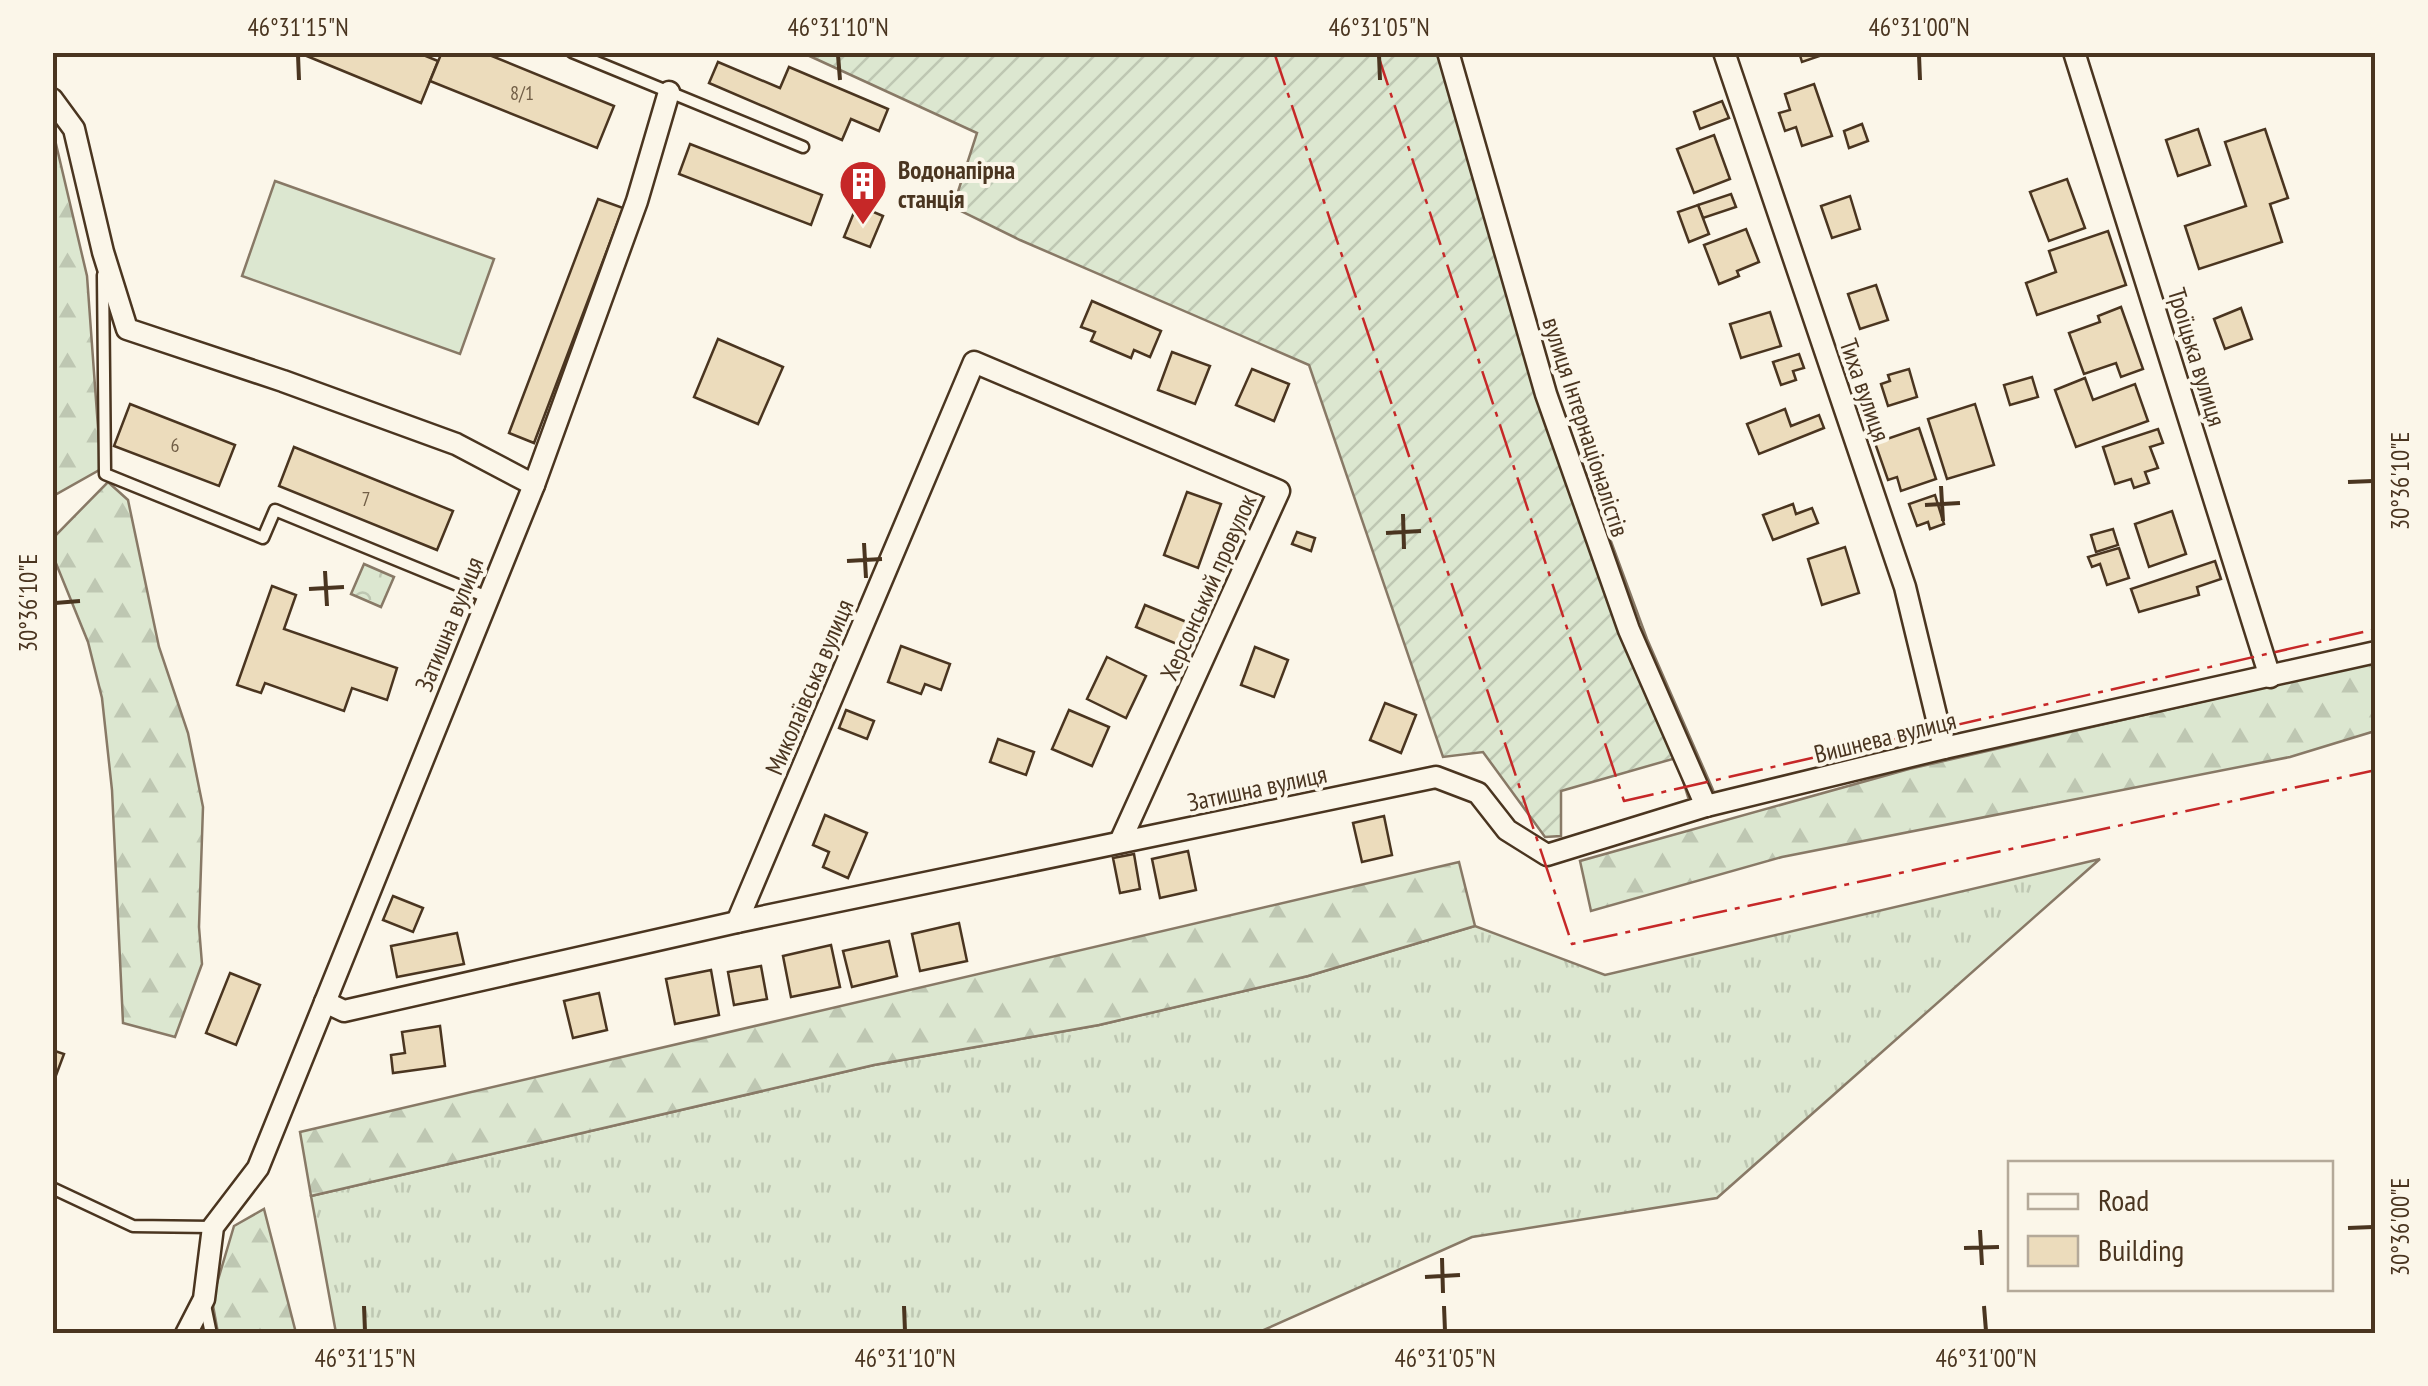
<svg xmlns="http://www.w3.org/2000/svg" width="2428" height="1386" font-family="'PT Sans Narrow',sans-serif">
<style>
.grass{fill:url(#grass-tufts);stroke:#887966;stroke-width:2.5}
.forest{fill:url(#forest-firs);stroke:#887966;stroke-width:2.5}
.park{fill:url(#park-crowns);stroke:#887966;stroke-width:2.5}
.garden{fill:url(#garden-furrows);stroke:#887966;stroke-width:2.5}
.pitch{fill:#dce7d0;stroke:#887966;stroke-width:2.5}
.building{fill:#ecdcbc;stroke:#4a3520;stroke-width:2.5}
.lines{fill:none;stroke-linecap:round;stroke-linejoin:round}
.service-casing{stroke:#4a3520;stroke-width:15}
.minor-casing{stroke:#4a3520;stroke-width:25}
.service{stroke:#fbf6e9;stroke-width:10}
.minor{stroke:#fbf6e9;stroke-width:20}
.power{stroke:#c62828;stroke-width:2.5;stroke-dasharray:35 8 5 8;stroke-linecap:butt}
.ticks{fill:none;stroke:#4a3520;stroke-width:4}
.labels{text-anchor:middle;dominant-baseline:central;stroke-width:8;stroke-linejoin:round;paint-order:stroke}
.number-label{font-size:20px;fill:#725f47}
.poi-label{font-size:25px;font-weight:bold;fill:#4a3520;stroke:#fbf6e9;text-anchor:start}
.street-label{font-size:25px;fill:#4a3520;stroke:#fbf6e9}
.neatline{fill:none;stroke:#4a3520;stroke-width:4}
.ticks-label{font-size:25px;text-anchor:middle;fill:#4a3520}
</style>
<defs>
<pattern id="grass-tufts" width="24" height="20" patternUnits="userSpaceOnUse" patternTransform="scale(2.5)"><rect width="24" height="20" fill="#dce7d0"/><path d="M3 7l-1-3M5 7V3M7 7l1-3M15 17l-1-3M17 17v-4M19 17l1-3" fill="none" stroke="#bec7b2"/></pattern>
<pattern id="forest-firs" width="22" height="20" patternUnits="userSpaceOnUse" patternTransform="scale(2.5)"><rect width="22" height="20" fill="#dce7d0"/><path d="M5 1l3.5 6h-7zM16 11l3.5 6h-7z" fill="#bec7b2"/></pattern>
<pattern id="park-crowns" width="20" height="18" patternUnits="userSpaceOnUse" patternTransform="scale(2.5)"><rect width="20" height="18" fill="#dce7d0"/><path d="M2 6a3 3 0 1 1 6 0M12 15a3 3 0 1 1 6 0" fill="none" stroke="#bec7b2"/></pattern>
<pattern id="garden-furrows" width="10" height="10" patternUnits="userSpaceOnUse" patternTransform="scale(2.5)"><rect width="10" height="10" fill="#dce7d0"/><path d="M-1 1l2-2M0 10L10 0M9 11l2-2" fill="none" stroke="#bec7b2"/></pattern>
</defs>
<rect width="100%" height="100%" fill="#fbf6e9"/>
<polygon class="grass" points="2100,859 1717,1198 1472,1237 1257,1333 336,1333 311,1196 874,1065 1099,1025 1308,976 1475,926 1605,975"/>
<g class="forest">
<polygon points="52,127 87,276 101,469 53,496"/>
<polygon points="108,482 128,500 159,647 188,733 203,807 199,927 202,964 175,1037 123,1023 112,790 102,698 88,642 53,556 53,538"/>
<polygon points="2375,662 2375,731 2290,757 1782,857 1591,911 1580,861 1909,769"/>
<polygon points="1459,862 1475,926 1308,976 1099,1025 874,1065 311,1196 300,1132"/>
<polygon points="264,1209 296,1333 218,1333 212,1300 234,1226"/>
</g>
<polygon class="park" points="364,564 394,577 381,607 351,594"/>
<polygon class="garden" points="803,53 1448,53 1546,365 1647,639 1713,790 1688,797 1676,758 1561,791 1561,836 1545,837 1483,752 1443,757 1309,365 1020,240 953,207 977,133"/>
<polygon class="pitch" points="275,181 494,259 460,354 242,276"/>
<g class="building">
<polygon points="297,52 416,52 438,61 421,103"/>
<polygon points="442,52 482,52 614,106 597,148 430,81"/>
<polygon points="1799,52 1831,52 1802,62"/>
<polygon points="718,62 780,88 789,67 888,109 879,131 851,119 842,140 709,83"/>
<polygon points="1814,84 1832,136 1802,146 1796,127 1785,131 1779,113 1790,110 1785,94"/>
<polygon points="1722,101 1729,118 1700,129 1694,112"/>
<polygon points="1862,124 1868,141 1849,148 1844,131"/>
<polygon points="2198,129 2210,165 2178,176 2166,140"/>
<polygon points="2265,129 2288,198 2270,204 2282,242 2199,269 2185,226 2246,206 2225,142"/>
<polygon points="1714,135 1730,179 1694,193 1677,149"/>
<polygon points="690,144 822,195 811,225 679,174"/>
<polygon points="2067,179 2085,228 2049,241 2030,192"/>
<polygon points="1731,194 1736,207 1703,218 1698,205"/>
<polygon points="1850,196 1860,229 1832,238 1821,206"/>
<polygon points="598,199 623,208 534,443 509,433"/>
<polygon points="857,205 883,216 870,247 844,237"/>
<polygon points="1698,205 1709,234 1689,242 1678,212"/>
<polygon points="1746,229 1759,262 1737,271 1739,276 1719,284 1704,245"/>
<polygon points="2108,231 2126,285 2037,315 2026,283 2056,272 2049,251"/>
<polygon points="1876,285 1888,320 1860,329 1848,294"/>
<polygon points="1092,301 1161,331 1150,357 1134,350 1131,358 1091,341 1095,332 1081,327"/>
<polygon points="2121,307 2143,369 2121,377 2116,363 2084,374 2069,333 2100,322 2098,316"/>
<polygon points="2241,308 2252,339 2225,349 2214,319"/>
<polygon points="1770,312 1781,346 1741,358 1730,324"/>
<polygon points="718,339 783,367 758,424 694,397"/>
<polygon points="1172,352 1210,366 1195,404 1158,390"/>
<polygon points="1799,354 1804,368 1793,371 1796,380 1781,385 1773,362"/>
<polygon points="1252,369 1289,384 1274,421 1236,405"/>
<polygon points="1909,369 1917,397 1888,406 1881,384 1890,381 1888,375"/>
<polygon points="2032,377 2038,397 2010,405 2004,385"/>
<polygon points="2085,378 2093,400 2135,384 2148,421 2076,447 2055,390"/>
<polygon points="130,404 235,445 219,486 114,446"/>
<polygon points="1975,404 1994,465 1947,479 1928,419"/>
<polygon points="1785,409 1791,426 1819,415 1824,428 1759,454 1747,424"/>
<polygon points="1919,428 1936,479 1901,491 1897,477 1888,480 1875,443"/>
<polygon points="2158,429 2163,443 2150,447 2158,468 2145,472 2149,483 2134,488 2131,479 2115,484 2103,447"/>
<polygon points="294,447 453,511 437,550 279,486"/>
<polygon points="1187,492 1221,504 1198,568 1164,555"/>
<polygon points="1935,495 1944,524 1930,529 1928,522 1917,526 1909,504"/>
<polygon points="1793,504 1796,514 1812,508 1818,523 1773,540 1763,515"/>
<polygon points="2172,511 2186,554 2149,567 2135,524"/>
<polygon points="2113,529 2118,545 2096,552 2091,535"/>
<polygon points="1297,532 1315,538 1311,551 1292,544"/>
<polygon points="1845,547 1859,593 1822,605 1808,559"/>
<polygon points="2119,548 2129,578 2107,585 2100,564 2092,567 2088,557"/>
<polygon points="2215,561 2221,579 2197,587 2199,595 2139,612 2131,589"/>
<polygon points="272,586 296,595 284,629 397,668 387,700 352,688 344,711 265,683 261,693 237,685"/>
<polygon points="1145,605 1194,625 1184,647 1136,627"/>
<polygon points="901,646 950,664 941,690 925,684 921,694 888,682"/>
<polygon points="1255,647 1288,660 1274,697 1241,685"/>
<polygon points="1107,657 1146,676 1126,718 1087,699"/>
<polygon points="1385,703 1416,715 1401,753 1370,740"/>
<polygon points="846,710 874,721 867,739 839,728"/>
<polygon points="1069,710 1109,727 1092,766 1052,749"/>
<polygon points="998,739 1034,752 1026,775 990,762"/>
<polygon points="825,815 867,833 848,878 823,867 829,852 813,845"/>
<polygon points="1384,816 1392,855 1362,862 1353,823"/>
<polygon points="1188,851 1196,890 1160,898 1152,859"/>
<polygon points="1134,854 1140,889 1120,893 1113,858"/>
<polygon points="393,896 423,908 413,932 383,920"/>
<polygon points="959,923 967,961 920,971 912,934"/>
<polygon points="457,933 464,964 397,977 391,946"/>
<polygon points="889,941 897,976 852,987 843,951"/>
<polygon points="831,945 840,987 791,997 783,956"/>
<polygon points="761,966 767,999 734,1005 728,972"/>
<polygon points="711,970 719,1015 675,1024 666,979"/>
<polygon points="230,973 260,985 236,1045 206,1033"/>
<polygon points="599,993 607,1030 573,1038 564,1001"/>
<polygon points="440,1026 445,1066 393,1073 391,1055 405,1053 402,1032"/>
<polygon points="52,1050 64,1054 52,1086"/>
</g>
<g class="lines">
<g class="service-casing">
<g id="service">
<polyline points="572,52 803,147"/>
<polyline points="103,275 105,474 263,538 275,510 487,597"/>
<polyline points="52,1188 133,1226 212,1227"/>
<polyline points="205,1305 211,1334"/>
</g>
</g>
<g class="minor-casing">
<g id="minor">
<polyline points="1448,52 1546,394 1629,630 1706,806"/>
<polyline points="1724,52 1905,587 1944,748"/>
<polyline points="2074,52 2270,677"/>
<polyline points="52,99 74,129 103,252 127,329 283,381 456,444 534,485"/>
<polyline points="737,922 974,362 1279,491 1120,842"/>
<polyline points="325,1002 344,1011 737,922 1436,777 1478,793 1507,830 1547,855 1706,806 1944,748 2376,652"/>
<polyline points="186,1334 204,1299 213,1227 258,1168 534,485 637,201 669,92"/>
</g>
</g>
<use href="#service" class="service"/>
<use href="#minor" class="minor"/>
<g class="power">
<polyline points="1274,52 1572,944 2376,770"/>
<polyline points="1377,52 1624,801 2376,629"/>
</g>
</g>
<path class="ticks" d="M298,55L299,80M838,55L840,80M1379,55L1380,80M1919,55L1920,80M2348,482L2373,481M1941,486L1943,521M1925,505L1960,503M1403,514L1404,549M1386,533L1421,531M864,543L866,578M847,561L882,559M325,571L327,606M309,589L344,587M55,603L80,601M2348,1228L2373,1227M1980,1230L1982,1265M1964,1248L1999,1247M1442,1258L1443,1293M1425,1277L1460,1275M364,1306L365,1331M904,1306L905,1331M1444,1306L1445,1331M1984,1306L1986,1331"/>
<defs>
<g id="building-pin" transform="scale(2.5)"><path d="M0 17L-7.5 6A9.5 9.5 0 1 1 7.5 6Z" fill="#c62828" stroke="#fbf6e9"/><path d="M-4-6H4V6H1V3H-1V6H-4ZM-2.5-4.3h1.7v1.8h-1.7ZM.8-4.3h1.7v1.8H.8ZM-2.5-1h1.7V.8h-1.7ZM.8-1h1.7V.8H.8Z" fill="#fff"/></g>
</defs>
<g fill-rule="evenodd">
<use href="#building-pin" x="863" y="184"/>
</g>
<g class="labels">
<g class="number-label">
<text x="522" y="93">8/1</text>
<text x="175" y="445">6</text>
<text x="366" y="499">7</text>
</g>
<g class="poi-label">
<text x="898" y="170">Водонапірна<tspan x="898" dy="29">станція</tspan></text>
</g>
<g class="street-label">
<text transform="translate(2197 357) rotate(73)">Троїцька вулиця</text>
<text transform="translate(1865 390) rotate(71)">Тиха вулиця</text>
<text transform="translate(1586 427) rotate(72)">вулиця Інтернаціоналістів</text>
<text transform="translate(1208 587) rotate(-66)">Херсонський провулок</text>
<text transform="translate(449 624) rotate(-68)">Затишна вулиця</text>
<text transform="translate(809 687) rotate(-67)">Миколаївська вулиця</text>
<text transform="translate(1885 737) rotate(-14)">Вишнева вулиця</text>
<text transform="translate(1257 788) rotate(-12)">Затишна вулиця</text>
</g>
</g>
<rect width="2428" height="1386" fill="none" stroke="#fbf6e9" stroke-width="110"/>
<rect x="2008" y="1161" width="325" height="130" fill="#fbf6e9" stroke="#b4a999" stroke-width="2.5"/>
<rect x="2028" y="1194" width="50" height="15" fill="#fbf6e9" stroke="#b4a999" stroke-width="2.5"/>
<text x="2098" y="1211" font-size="30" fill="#4a3520">Road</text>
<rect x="2028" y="1236" width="50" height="30" fill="#ecdcbc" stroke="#b4a999" stroke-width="2.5"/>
<text x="2098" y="1261" font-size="30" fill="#4a3520">Building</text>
<rect x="55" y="55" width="2318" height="1276" class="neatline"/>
<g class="ticks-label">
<text x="298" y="36">46°31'15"N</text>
<text x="838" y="36">46°31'10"N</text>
<text x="1379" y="36">46°31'05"N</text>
<text x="1919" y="36">46°31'00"N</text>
<text transform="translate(2400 481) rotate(-90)" y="9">30°36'10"E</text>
<text transform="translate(28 603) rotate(-90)" y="9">30°36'10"E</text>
<text transform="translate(2400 1227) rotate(-90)" y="9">30°36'00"E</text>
<text x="365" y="1367">46°31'15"N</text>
<text x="905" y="1367">46°31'10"N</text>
<text x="1445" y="1367">46°31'05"N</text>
<text x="1986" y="1367">46°31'00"N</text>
</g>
</svg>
